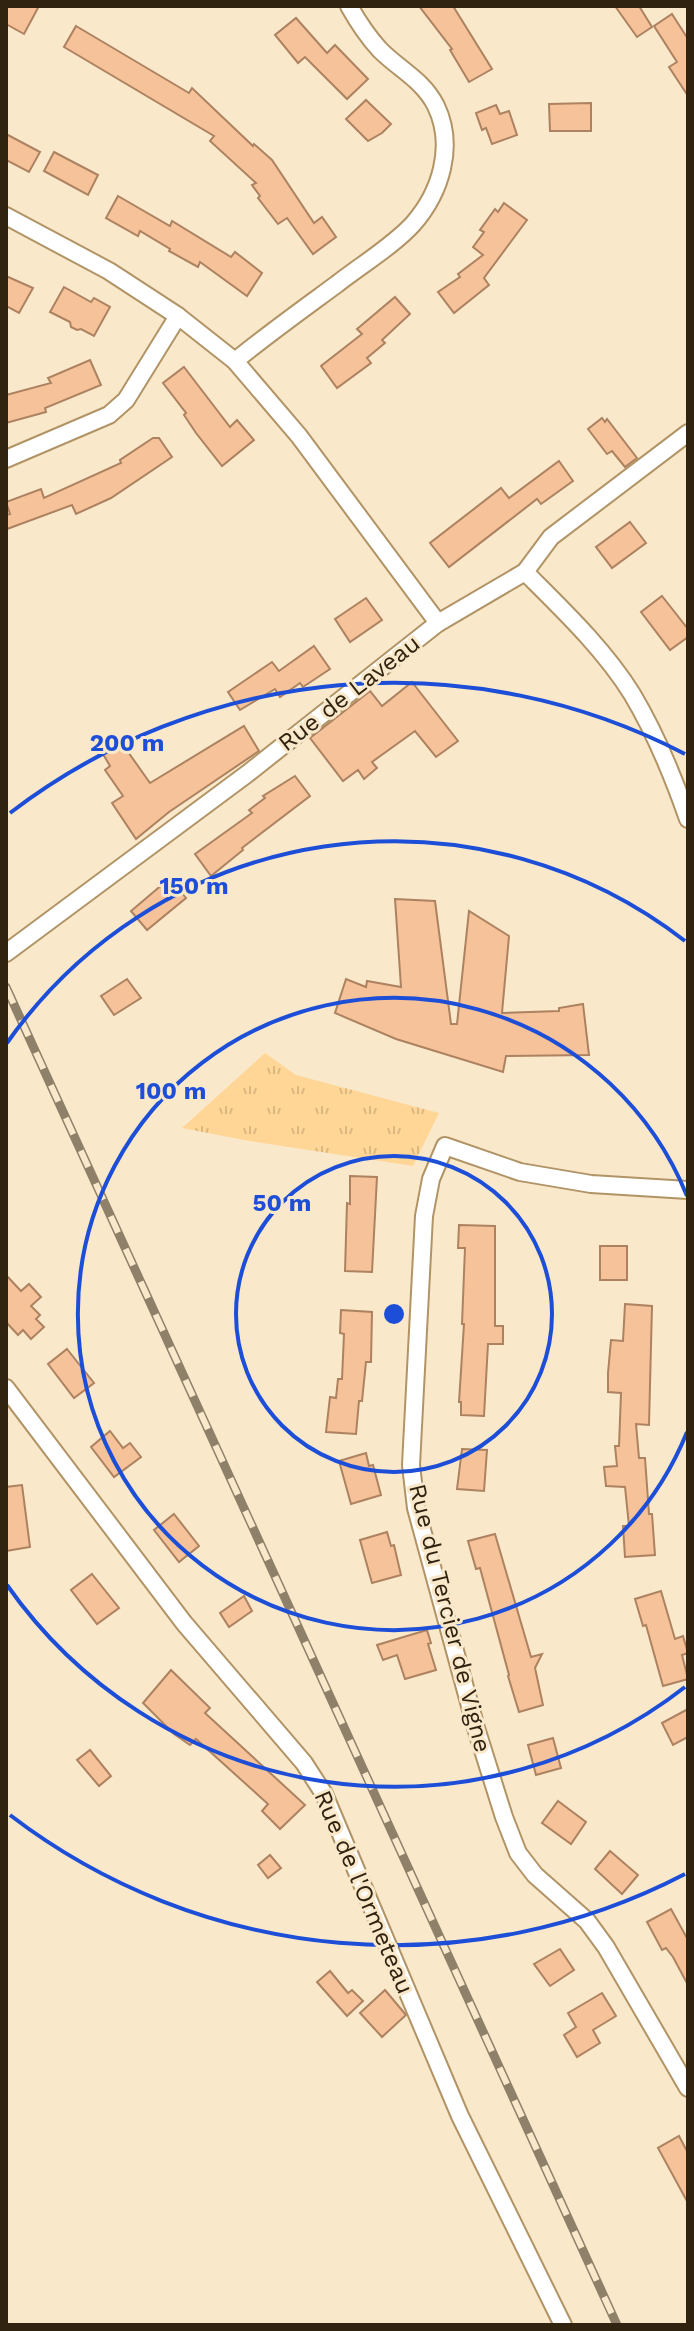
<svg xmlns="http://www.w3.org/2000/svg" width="694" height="2331" font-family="'Work Sans',sans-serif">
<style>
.park{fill:url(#park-tufts)}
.building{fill:#f5c29a;stroke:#ad8260;stroke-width:2}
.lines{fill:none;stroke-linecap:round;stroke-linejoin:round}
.minor-casing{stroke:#b19466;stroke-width:20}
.minor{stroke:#fff;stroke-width:16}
.rail-casing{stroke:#8f8169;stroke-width:9}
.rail{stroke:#fae8cb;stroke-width:6;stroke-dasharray:18;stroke-linecap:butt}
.ring{fill:none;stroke:#1d4ed8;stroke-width:4}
.labels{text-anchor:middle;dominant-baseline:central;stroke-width:6;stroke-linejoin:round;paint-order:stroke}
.street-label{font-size:24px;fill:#302411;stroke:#fae8cb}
.centre{fill:#1d4ed8;stroke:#fae8cb;stroke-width:4}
.ring-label{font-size:24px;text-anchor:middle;font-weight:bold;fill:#1d4ed8;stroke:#fae8cb;stroke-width:6;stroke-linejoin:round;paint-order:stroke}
</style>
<defs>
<pattern id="park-tufts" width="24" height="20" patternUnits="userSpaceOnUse" patternTransform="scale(2)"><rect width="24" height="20" fill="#ffd696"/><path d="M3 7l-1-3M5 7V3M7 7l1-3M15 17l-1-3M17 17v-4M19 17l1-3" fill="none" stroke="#dbb880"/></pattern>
</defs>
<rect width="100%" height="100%" fill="#fae8cb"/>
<polygon class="park" points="265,1053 296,1075 439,1113 413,1166 249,1141 182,1128"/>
<g class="building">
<polygon points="6,6 39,6 24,34 6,24"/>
<polygon points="419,6 453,6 492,69 469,82 450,50 452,49"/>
<polygon points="615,6 639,6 652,27 637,37"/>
<polygon points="672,14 688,39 688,96 669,67 677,62 654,26"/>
<polygon points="296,18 327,53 335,45 368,79 347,99 305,57 298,63 275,35"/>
<polygon points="76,26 189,93 192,88 253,146 254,144 272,160 314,223 322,217 336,237 313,254 287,218 278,224 258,198 260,196 252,185 256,183 210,141 214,136 64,47"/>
<polygon points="366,100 391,124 382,133 368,141 346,119"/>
<polygon points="591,103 591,131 550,131 549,104"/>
<polygon points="496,105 500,114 509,111 517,135 492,144 486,128 482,130 476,113"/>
<polygon points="6,134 40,152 29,172 6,160"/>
<polygon points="54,152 98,175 88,195 44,171"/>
<polygon points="118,196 170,226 172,221 231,257 235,252 262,273 247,296 200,262 198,267 169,251 170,249 140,231 138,236 106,218"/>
<polygon points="504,203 527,220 484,278 489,285 454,313 438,292 460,277 458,274 483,255 473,247 484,232 480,230 495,209 498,212"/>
<polygon points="6,276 33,288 19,313 6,306"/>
<polygon points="64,287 91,302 94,298 110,307 94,336 81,329 77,330 71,327 70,322 50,312"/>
<polygon points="395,297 410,314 382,340 385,343 367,358 371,363 337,388 321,366 362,334 357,329"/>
<polygon points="90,360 101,385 45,408 46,412 6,423 6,395 51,383 48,378"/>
<polygon points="184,367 230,427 237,420 254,440 222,466 196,433 184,415 186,413 163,383"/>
<polygon points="602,418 605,422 607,419 637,458 625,467 612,451 607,454 588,429"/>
<polygon points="153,438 159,438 172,457 111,498 76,514 72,505 7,529 6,515 10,514 6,502 41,489 44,498 121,463 120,460"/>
<polygon points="559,461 573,481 541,504 537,499 449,567 430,543 501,488 509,498"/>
<polygon points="630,522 646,543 612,568 596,547"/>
<polygon points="662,596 688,629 688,637 670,650 641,612"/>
<polygon points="366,598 382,620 350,642 335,619"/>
<polygon points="314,646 330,669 303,687 300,683 280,697 275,689 240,710 228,692 272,662 279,671"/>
<polygon points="412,682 458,741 436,757 415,731 372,762 377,768 364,779 358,770 343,781 310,738 370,691 382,706"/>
<polygon points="244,726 259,751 169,812 136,839 112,803 123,796 105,770 110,766 103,754 121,742 150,783"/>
<polygon points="295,776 310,796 242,848 243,850 211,876 195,854 252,813 249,810 265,798 263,796"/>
<polygon points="170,878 186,898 147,930 131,911"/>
<polygon points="395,899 435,901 451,1024 457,1024 469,911 509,936 502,1013 559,1011 559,1008 583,1004 589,1055 506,1056 503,1072 396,1039 335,1013 346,979 366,987 367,981 401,987"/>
<polygon points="127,979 141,998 114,1015 101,996"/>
<polygon points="350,1176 377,1177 372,1272 345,1271 347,1203 350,1204"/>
<polygon points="459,1225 495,1226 495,1326 503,1326 503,1344 488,1344 484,1416 461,1415 461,1402 459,1402 464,1324 462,1324 465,1248 458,1248"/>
<rect x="600" y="1246" width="27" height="34"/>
<polygon points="6,1275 21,1291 29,1284 41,1297 31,1306 40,1315 36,1319 44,1327 31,1339 23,1330 18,1335 6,1322"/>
<polygon points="625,1304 652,1306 649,1425 636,1424 639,1458 645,1458 649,1514 652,1514 655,1555 625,1557 623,1526 629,1526 625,1487 606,1486 604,1467 617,1466 615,1446 619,1446 621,1393 608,1392 608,1373 611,1340 623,1341"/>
<polygon points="341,1310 372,1312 371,1362 366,1362 362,1401 359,1401 356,1434 326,1432 330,1397 336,1398 338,1379 342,1379 344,1334 340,1333"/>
<polygon points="67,1349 94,1383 74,1398 48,1364"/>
<polygon points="110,1431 123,1448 130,1443 141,1457 114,1477 91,1447"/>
<polygon points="462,1449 487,1450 484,1491 457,1489"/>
<polygon points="366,1453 369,1466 373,1465 381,1495 351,1504 339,1461"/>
<polygon points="22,1485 30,1547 6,1551 6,1487"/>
<polygon points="174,1514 199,1546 179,1562 154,1530"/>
<polygon points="387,1532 391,1546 394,1545 401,1575 372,1583 360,1540"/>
<polygon points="495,1534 531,1657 542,1654 535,1668 543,1705 519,1712 508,1676 509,1675 480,1568 476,1569 468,1541"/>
<polygon points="92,1574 119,1608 97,1624 71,1590"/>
<polygon points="661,1591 675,1639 683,1636 688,1653 682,1655 688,1679 663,1686 646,1625 643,1626 635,1599"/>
<polygon points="244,1596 252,1611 229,1627 220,1613"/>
<polygon points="427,1630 431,1643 428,1644 436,1670 405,1679 397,1655 383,1660 377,1645"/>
<polygon points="171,1670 210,1708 205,1713 305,1805 280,1829 262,1811 268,1804 196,1739 190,1745 174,1734 143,1703"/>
<polygon points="688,1709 688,1737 673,1745 662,1723"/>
<polygon points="553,1738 561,1768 536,1775 528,1745"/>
<polygon points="90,1750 111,1776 99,1786 77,1760"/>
<polygon points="558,1801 586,1822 571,1844 542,1823"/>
<polygon points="610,1851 638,1875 622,1894 595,1869"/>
<polygon points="270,1855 281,1868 268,1878 258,1865"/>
<polygon points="671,1909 688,1940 688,1985 673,1957 666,1948 662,1950 647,1922"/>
<polygon points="560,1949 574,1970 550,1986 534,1964"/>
<polygon points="330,1971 348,1993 352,1990 363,2001 347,2016 317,1982"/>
<polygon points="385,1990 406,2015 382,2037 360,2013"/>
<polygon points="602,1993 616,2016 593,2030 600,2043 577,2057 564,2035 576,2027 568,2013"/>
<polygon points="679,2136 688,2153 688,2203 658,2148"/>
</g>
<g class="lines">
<g class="minor-casing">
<g id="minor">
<polyline points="6,216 109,271 178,316 235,361 299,436 438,623"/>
<path d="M235,361C268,334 303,309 337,284C360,266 394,245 413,224C441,192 455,146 436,106C423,80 400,70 380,50C368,37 358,22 349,6"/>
<polyline points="6,459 109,415 126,400 178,316"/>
<path d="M525,572C563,610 604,649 632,694C656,734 673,776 688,819"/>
<polyline points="6,953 247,774 438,623 525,572 551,537 688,433"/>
<polyline points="688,1190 591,1184 520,1172 445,1146 431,1179 424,1216 411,1465 416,1508 476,1728 504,1817 518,1853 535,1875 587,1921 606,1947 688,2088"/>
<polyline points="6,1388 184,1623 304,1763 324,1794 460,2116 563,2325"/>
</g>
</g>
<use href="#minor" class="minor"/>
<g class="rail-casing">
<polyline id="rail" points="6,987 617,2325"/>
</g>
<use href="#rail" class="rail"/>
</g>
<g class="ring">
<circle cx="394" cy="1314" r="158"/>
<path d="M687 1432A316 316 0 1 1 687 1196"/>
<path d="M685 1687A473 473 0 0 1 7 1585M7 1043A473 473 0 0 1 685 941"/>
<path d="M685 1874A631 631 0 0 1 10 1815M10 813A631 631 0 0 1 685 754"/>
</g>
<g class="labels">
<g class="street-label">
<text transform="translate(349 693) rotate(-38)">Rue de Laveau</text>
<text transform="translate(450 1618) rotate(76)">Rue du Tercier de Vigne</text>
<text transform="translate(364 1892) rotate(67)">Rue de l'Ormeteau</text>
</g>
</g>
<circle cx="394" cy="1314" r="12" class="centre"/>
<g class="ring-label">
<text x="127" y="751">200 m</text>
<text x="194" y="894">150 m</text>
<text x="171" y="1099">100 m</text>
<text x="282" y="1211">50 m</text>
</g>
<rect width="694" height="2331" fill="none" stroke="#302411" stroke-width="16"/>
</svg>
